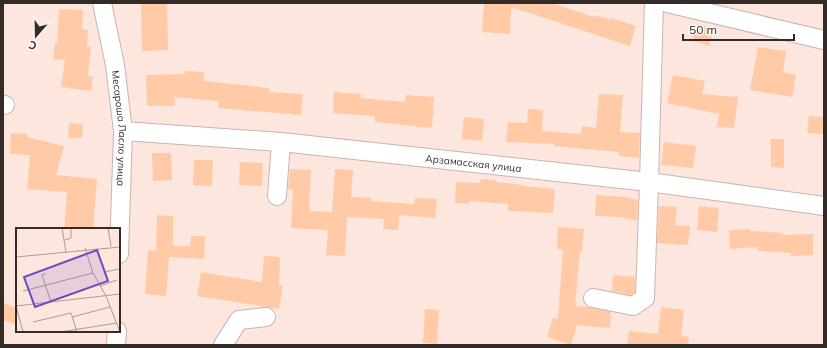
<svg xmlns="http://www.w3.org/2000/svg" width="827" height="348" font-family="Mulish,sans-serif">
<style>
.building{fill:#ffcaa5}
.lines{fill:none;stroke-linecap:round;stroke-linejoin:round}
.minor-casing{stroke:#c9b5ad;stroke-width:20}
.minor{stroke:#fff;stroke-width:18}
.labels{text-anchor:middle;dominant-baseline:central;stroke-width:4;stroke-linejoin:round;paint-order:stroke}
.street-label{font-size:10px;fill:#332b28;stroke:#fcf8f6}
.inset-road{fill:none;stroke:#ac9b95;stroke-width:1}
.view{fill:#6e49c2;fill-opacity:0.15;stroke:#6e49c2;stroke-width:2}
.inset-edge{fill:none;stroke:#332b28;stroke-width:2}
</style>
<rect width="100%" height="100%" fill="#fce6de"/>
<g class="building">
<polygon points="141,3 167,3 168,50 142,51"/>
<polygon points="484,3 551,3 594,17 595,15 610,20 610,18 636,26 630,46 511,7 510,34 482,32"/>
<polygon points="59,9 83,10 82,29 88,30 87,47 91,47 88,76 93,77 91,91 61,87 65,60 53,59 55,43 57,43"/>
<polygon points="697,24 714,29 709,46 693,41"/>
<polygon points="758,47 786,51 783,72 796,75 792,97 750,90"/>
<polygon points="185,71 204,72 204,81 269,88 269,92 303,94 301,115 218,108 219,101 174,97 175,106 147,106 146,75 185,74"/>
<polygon points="673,75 705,81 702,94 738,97 734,128 717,127 719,114 667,103"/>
<polygon points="334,92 361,94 361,98 405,102 406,95 434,97 432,128 375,122 375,116 333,113"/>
<polygon points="599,94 623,95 620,132 640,133 639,158 619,156 619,152 554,146 554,144 506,142 508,122 527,123 528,109 543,110 542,131 581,134 582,126 596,128"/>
<polygon points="809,116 824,117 824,134 807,133"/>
<polygon points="464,117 484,119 482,141 462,139"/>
<polygon points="69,123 83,124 82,138 68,138"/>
<polygon points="11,133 27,134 27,137 64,146 56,175 97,179 93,229 64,229 67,192 27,189 30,155 10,154"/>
<polygon points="771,139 784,139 784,168 771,167"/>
<polygon points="664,142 696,146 693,168 661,165"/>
<polygon points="152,153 171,153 172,180 153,181"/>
<polygon points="194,160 213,160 212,186 193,185"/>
<polygon points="240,162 263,163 262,186 239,185"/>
<polygon points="290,169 311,170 309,206 310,206 310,211 332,212 335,169 353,170 351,197 371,198 371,201 414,204 415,198 437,199 435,218 399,215 398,230 383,229 384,219 347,217 345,256 326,255 328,230 291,228 293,190 288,189"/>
<polygon points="481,179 496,180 496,182 523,185 522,186 555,189 553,213 508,211 508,204 470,201 469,204 455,203 456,182 480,183"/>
<polygon points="596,195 625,197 638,200 637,221 620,217 595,216"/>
<polygon points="659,206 677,207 675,225 690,226 688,245 657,243"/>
<polygon points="699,206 719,208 717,232 697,230"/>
<polygon points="157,215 173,216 173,246 190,246 191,236 205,236 204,259 169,257 166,296 145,294 148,250 156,251"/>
<polygon points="558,227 584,229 582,251 580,251 575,306 589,307 611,312 610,328 577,325 571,345 547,337 553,318 558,319 563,250 557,249"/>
<polygon points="750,229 750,231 783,233 783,235 813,234 813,255 791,256 791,253 758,251 758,247 730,249 729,230"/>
<polygon points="264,256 280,257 279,285 283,285 279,309 197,296 201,272 262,282"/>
<polygon points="613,275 635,277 635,292 631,295 612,291"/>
<polygon points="3,303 17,308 17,325 3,320"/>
<polygon points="661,307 684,310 681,336 689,337 688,345 627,345 629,331 658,334"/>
<polygon points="425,309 439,310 437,344 423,343"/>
</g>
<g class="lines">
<g class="minor-casing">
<g id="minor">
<path id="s1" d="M102,3L115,65L123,131L119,254"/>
<polyline points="667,3 824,40"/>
<polyline points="3,105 5,105"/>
<path id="s2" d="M123,131L281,142L649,182L824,206"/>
<polyline points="277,196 281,142"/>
<polyline points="593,298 633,306 645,298 649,182 654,3"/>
<polyline points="116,345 117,331"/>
<polyline points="223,345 239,320 266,317"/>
</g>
</g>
<use href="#minor" class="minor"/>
</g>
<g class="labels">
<g class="street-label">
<text stroke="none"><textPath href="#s1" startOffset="127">Месароша Ласло улица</textPath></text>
<text stroke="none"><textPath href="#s2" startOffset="352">Арзамасская улица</textPath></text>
</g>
</g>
<g transform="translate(16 228)">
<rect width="104" height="104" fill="#fce6de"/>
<path class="inset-road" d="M46,0L50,24M92,0L95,18M49,12L55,10V0M69,20L77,45L90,68L104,104M0,29L104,19M88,44L104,41M30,46L26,47L35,74M84,58L101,52M7,63L77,45M0,78L104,66M0,78L7,104M56,89L94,79M17,94L55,85L61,104M44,104L101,95"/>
<path class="view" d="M81,22L92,53L19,79L8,49Z"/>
<rect width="104" height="104" class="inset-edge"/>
</g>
<rect width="827" height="348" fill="none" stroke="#332b28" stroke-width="8"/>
<g transform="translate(36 36) rotate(200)" stroke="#fcf8f6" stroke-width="3" paint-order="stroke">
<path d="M0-3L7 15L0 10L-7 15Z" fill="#332b28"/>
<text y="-6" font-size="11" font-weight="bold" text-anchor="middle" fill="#332b28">С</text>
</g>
<path d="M683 34v6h111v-6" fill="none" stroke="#332b28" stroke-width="2"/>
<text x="689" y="34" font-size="12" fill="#332b28" stroke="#fcf8f6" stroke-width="3" paint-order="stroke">50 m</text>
</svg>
